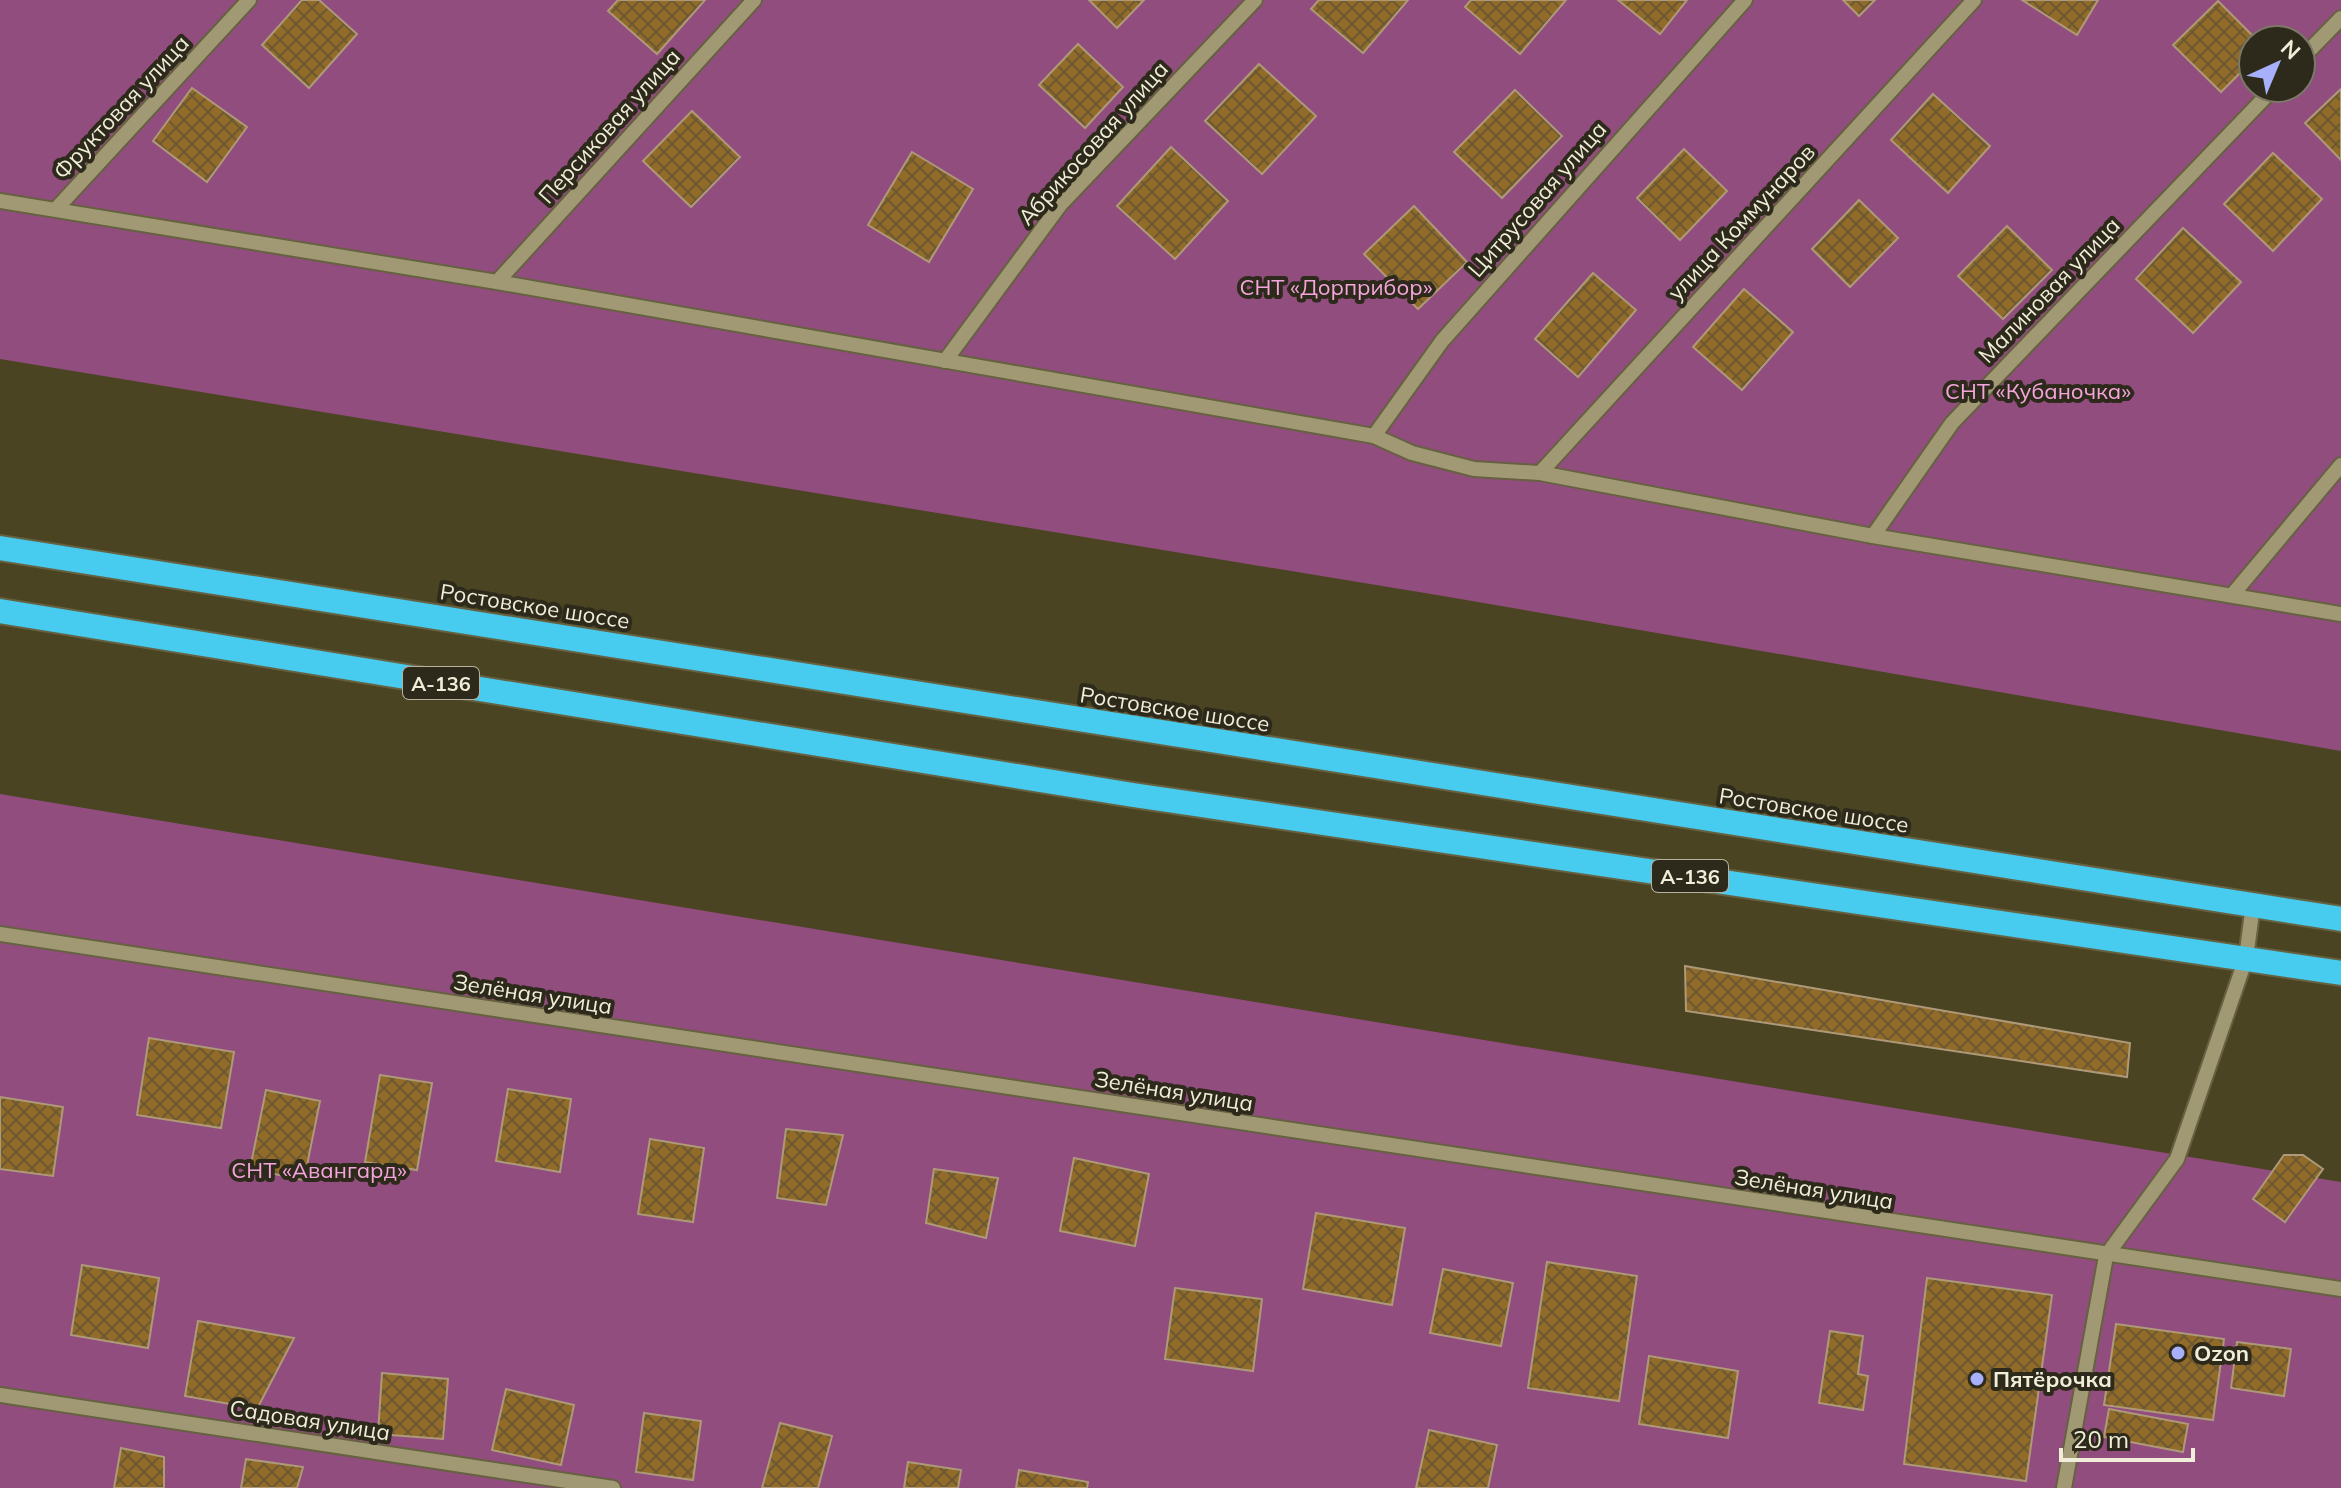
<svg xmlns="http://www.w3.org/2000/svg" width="2341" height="1488" font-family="Mulish,sans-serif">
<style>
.garden{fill:#924d7f;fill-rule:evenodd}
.building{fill:url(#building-cross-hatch);stroke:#ae9978;stroke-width:2}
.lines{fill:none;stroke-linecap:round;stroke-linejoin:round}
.minor-casing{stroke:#666141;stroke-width:18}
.highway-casing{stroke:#666141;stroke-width:28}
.minor{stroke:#a09974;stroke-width:14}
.highway{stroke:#47cbee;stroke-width:24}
.poi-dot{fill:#a8b0fc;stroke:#2d2a1b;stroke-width:3}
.labels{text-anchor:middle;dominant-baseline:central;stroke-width:8;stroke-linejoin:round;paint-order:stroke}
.shield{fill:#2d2a1b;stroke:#b6b2a0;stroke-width:2}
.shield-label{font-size:20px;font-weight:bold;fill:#f0edd9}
.street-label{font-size:22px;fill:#f0edd9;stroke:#2d2a1b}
.park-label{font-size:22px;fill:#f4a5dc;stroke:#2d2a1b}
.poi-label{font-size:22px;font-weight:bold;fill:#f0edd9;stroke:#2d2a1b;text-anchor:start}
</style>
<defs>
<pattern id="building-cross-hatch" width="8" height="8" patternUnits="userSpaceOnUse" patternTransform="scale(2)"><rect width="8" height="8" fill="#916b27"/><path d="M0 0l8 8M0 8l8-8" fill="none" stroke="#6c5934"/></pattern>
</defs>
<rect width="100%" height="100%" fill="#4a4422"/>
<g class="garden">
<path d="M0,0H2341V751L1443,596L0,359ZM2253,40H2301V88H2253Z"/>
<polygon points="0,794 2341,1182 2341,1488 0,1488"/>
</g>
<g class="building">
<polygon points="302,0 319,0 357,34 309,88 262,45"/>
<polygon points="618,0 705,0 657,54 608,11"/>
<polygon points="1089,0 1144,0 1117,28"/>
<polygon points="1319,0 1408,0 1363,53 1311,9"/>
<polygon points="1471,0 1566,0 1520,54 1465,7"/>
<polygon points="1618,0 1687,0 1660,34"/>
<polygon points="1843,0 1875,0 1859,16"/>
<polygon points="2022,0 2098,0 2077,35"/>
<polygon points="2218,1 2257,40 2253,40 2253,60 2221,92 2173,45"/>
<polygon points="1078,44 1123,87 1085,128 1039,85"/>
<polygon points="1259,64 1316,116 1262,174 1205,121"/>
<polygon points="192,88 247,127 207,182 153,141"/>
<polygon points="2341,89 2341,160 2305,123"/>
<polygon points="1515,90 1562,136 1502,198 1454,152"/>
<polygon points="1933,94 1990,146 1948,193 1891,140"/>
<polygon points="692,111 740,157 691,207 643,161"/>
<polygon points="1171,147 1228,201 1175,259 1117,206"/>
<polygon points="1684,149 1727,191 1680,240 1637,198"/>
<polygon points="912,152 973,189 929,262 868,225"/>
<polygon points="2273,153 2322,199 2273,251 2224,204"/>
<polygon points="1859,200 1898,238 1850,287 1812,249"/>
<polygon points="1414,206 1467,262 1418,309 1364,254"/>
<polygon points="2007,226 2052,270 2003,319 1958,276"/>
<polygon points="2183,228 2241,282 2193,333 2136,279"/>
<polygon points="1593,273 1636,310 1578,377 1535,339"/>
<polygon points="1744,289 1793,332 1742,390 1693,347"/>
<polygon points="1685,966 2130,1043 2127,1077 1686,1011"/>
<polygon points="149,1038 234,1052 221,1128 137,1115"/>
<polygon points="380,1075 432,1083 417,1170 365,1162"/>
<polygon points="508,1089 571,1099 560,1172 496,1161"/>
<polygon points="266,1090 320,1101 304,1180 250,1169"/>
<polygon points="0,1097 63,1107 53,1176 0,1169"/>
<polygon points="786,1129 843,1135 826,1205 777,1198"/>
<polygon points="650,1139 704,1148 693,1222 638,1214"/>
<polygon points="2284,1155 2303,1155 2323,1169 2285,1222 2253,1199"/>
<polygon points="1074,1158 1149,1174 1135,1246 1060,1231"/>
<polygon points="934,1169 998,1178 986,1238 926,1223"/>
<polygon points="1316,1213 1405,1228 1392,1305 1303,1289"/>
<polygon points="1547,1262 1637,1276 1619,1401 1528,1388"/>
<polygon points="82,1265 159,1278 148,1348 71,1335"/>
<polygon points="1443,1269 1513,1283 1501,1346 1430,1333"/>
<polygon points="1927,1278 2052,1295 2026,1481 1904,1464"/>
<polygon points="1175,1288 1262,1299 1253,1371 1165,1359"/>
<polygon points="198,1321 294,1338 257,1409 185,1396"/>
<polygon points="2116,1324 2224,1339 2213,1420 2104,1405"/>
<polygon points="1830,1331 1863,1336 1858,1374 1868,1376 1863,1410 1819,1403"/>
<polygon points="2237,1342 2291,1349 2284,1396 2231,1388"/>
<polygon points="1649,1356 1738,1371 1728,1438 1639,1424"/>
<polygon points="382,1373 448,1379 443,1439 378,1434"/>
<polygon points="506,1389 574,1405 561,1465 492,1450"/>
<polygon points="2109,1409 2188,1424 2183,1452 2104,1437"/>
<polygon points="644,1413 701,1421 693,1480 636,1472"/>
<polygon points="780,1423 832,1436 818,1488 762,1488"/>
<polygon points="1429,1430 1497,1445 1488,1488 1416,1488"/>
<polygon points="121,1448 164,1457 164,1488 114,1488"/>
<polygon points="246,1459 303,1467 297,1488 241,1488"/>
<polygon points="908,1462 961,1470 958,1488 904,1488"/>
<polygon points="1019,1470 1088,1482 1087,1488 1016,1488"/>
</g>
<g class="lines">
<g class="minor-casing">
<g id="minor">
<polyline points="2301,59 2341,18"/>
<polyline points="0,201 497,282 1374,436 1412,453 1474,469 1540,473 1873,536 2341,614"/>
<polyline points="57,208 249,0"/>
<polyline points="497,282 754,0"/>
<polyline points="945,361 1060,205 1255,0"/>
<polyline points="1374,436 1442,341 1745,0"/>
<polyline points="1540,473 1974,0"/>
<polyline points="1873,536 1952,423 2274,88"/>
<polyline points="2233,594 2341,465"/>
<polyline points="0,934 2341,1289"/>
<polyline points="0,1395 613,1488"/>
<polyline points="2064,1488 2106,1256 2177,1159 2246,958 2253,905"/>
</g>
</g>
<g class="highway-casing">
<g id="highway">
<polyline points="0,548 2341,919"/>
<polyline points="0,611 1133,795 2341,973"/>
</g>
</g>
<use href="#minor" class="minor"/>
<use href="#highway" class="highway"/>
</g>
<g class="poi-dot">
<circle cx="2178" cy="1353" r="8"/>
<circle cx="1977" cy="1379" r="8"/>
</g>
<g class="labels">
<g class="shield">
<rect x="403" y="667" width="76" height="32" rx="6"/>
<rect x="1652" y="860" width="76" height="32" rx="6"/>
</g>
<g class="shield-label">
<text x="441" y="683">А-136</text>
<text x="1690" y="876">А-136</text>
</g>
<g class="street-label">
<text transform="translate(121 107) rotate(-47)">Фруктовая улица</text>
<text transform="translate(609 126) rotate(-48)">Персиковая улица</text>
<text transform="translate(1093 143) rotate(-48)">Абрикосовая улица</text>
<text transform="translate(1537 199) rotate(-49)">Цитрусовая улица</text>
<text transform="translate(1741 222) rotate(-47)">улица Коммунаров</text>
<text transform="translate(2049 290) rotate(-46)">Малиновая улица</text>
<text transform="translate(535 606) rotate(9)">Ростовское шоссе</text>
<text transform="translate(1175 709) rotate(9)">Ростовское шоссе</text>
<text transform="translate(1814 810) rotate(9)">Ростовское шоссе</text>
<text transform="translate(533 994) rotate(9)">Зелёная улица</text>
<text transform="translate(1174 1091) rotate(9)">Зелёная улица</text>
<text transform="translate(1814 1189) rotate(9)">Зелёная улица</text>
<text transform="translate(310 1420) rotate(9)">Садовая улица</text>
</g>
<g class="park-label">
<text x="1336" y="287">СНТ «Дорприбор»</text>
<text x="2038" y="391">СНТ «Кубаночка»</text>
<text x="319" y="1170">СНТ «Авангард»</text>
</g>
<g class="poi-label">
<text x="2194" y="1353">Ozon</text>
<text x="1993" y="1379">Пятёрочка</text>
</g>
</g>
<g transform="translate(2277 64) rotate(44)"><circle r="38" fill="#2d2a1b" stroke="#7b7867" stroke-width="2"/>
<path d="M0-6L14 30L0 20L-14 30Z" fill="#a8b0fc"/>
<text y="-12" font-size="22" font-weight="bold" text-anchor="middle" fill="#f0edd9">N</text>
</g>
<path d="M2061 1448v12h132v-12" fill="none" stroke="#f0edd9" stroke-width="4"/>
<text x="2073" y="1448" font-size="24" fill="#f0edd9" stroke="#2d2a1b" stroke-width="6" paint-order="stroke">20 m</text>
</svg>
